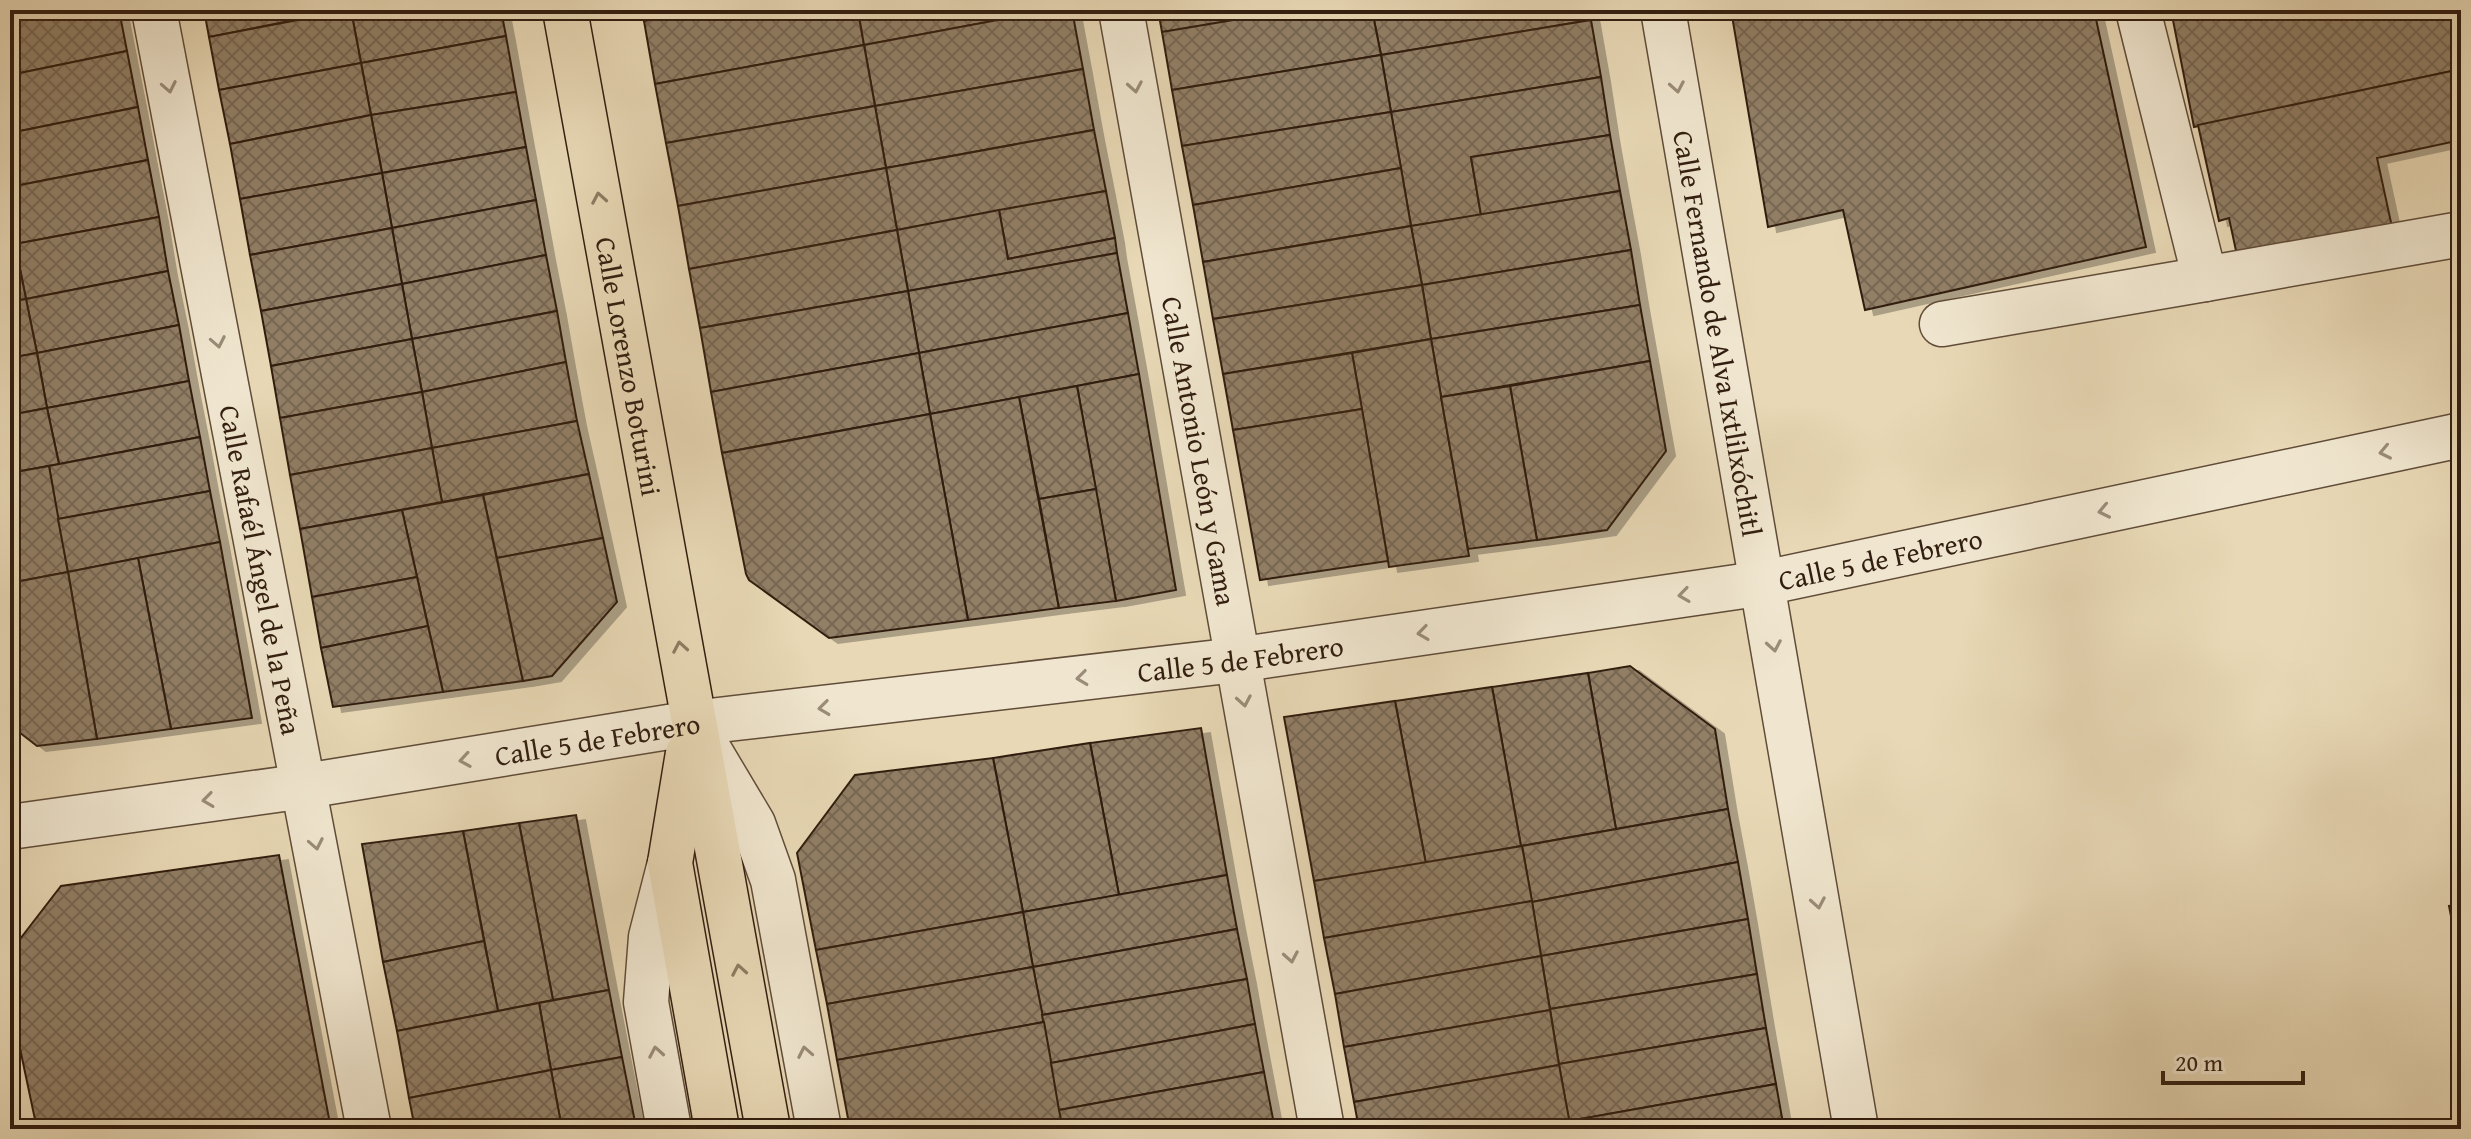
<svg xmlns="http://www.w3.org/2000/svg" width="2471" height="1139" font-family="'Gentium Book Plus',serif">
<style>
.building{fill:url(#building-cross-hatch);stroke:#321e10;stroke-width:2;filter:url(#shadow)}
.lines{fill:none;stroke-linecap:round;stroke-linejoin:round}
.minor-casing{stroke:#604c39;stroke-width:47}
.major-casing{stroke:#321e10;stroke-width:47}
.minor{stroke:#f0e6cf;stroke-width:44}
.major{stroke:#e8d8b5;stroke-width:44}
.oneway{stroke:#9a8c79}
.oneway2{stroke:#8d7b62}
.labels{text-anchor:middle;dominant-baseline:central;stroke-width:6;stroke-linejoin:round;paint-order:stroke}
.street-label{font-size:28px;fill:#321e10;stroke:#f0e6cf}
</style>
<defs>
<pattern id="building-cross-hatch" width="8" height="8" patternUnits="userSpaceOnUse" patternTransform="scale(2)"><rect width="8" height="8" fill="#917f66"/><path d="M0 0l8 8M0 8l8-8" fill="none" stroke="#776753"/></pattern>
<filter id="shadow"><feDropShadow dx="9" dy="5" stdDeviation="0" flood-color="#0004"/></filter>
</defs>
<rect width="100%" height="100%" fill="#e8d8b5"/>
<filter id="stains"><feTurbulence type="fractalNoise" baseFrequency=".0025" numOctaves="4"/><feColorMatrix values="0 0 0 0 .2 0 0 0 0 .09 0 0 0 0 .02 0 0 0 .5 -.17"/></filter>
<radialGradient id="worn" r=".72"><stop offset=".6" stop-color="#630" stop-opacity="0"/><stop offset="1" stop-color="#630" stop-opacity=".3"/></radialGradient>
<g class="building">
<polygon points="10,10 119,10 127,51 10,75"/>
<polygon points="204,10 309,10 310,17 209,37"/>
<polygon points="309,10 347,10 310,17"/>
<polygon points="351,10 501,10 506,36 361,63"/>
<polygon points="351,10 361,63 219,90 209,37"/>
<polygon points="642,10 704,10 644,21"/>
<polygon points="704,10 858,10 864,45 655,84 644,21"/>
<polygon points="858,10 1052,10 864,45"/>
<polygon points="1052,10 1072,10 1083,69 875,106 864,45"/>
<polygon points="1158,10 1230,10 1232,21 1162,32"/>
<polygon points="1230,10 1287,10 1287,11 1232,21"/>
<polygon points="1372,10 1589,10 1591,20 1381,55"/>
<polygon points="1372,10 1381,55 1172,90 1162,32 1292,10"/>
<polygon points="1731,10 2094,10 2146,247 1865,310 1843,210 1768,227"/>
<polygon points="2171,10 2461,10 2461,69 2194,127"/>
<polygon points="1591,20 1601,77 1391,112 1381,55"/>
<polygon points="506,36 516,92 371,115 361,63"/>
<polygon points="864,45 875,106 666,143 655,84"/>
<polygon points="127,51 138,107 10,133 10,75"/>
<polygon points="1381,55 1391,112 1182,146 1172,90"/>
<polygon points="361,63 371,115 230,144 219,90"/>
<polygon points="1083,69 1094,130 886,168 875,106"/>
<polygon points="2461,69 2461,140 2377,158 2392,227 2238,260 2229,218 2219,221 2198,125"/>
<polygon points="1601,77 1610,135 1471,157 1481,215 1411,226 1391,112"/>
<polygon points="516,92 526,147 382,173 371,115"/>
<polygon points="875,106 886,168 678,206 666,143"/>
<polygon points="138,107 148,160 10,187 10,133"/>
<polygon points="1391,112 1401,168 1193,205 1182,146"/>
<polygon points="371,115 382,173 240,199 230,144"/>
<polygon points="1094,130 1106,191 897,230 886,168"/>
<polygon points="1610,135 1620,191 1481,215 1471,157"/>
<polygon points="526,147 536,200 392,228 382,173"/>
<polygon points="148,160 159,217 15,244 10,217 10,187"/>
<polygon points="886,168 897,230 689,269 678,206"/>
<polygon points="1401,168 1411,226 1203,262 1193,205"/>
<polygon points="382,173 392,228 250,255 240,199"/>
<polygon points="1106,191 1115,238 1008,259 999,210"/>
<polygon points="1620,191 1631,250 1422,285 1411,226"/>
<polygon points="536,200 546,255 402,284 392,228"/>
<polygon points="999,210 1008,259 1115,238 1117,253 908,291 897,230"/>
<polygon points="10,217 15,244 10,245"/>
<polygon points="159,217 168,271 26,299 15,244"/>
<polygon points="1411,226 1422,285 1213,319 1203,262"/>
<polygon points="392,228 402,284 261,311 250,255"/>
<polygon points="897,230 908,291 700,328 689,269"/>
<polygon points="15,244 26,299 10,302 10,245"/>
<polygon points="1631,250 1640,305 1431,339 1422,285"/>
<polygon points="1117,253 1128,313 919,353 908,291"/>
<polygon points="546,255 557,311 412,339 402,284"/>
<polygon points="168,271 179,325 37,353 26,299"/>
<polygon points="402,284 412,339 271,366 261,311"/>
<polygon points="1422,285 1431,339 1223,374 1213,319"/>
<polygon points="908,291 919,353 711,392 700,328"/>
<polygon points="26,299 37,353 10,358 10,302"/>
<polygon points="1640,305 1650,361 1441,397 1431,339"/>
<polygon points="557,311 566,362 422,392 412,339"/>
<polygon points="1128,313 1139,374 930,414 919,353"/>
<polygon points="179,325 189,381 47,408 37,353"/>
<polygon points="412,339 422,392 280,418 271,366"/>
<polygon points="1431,339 1469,556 1389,567 1352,353"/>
<polygon points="37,353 47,408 10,415 10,358"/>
<polygon points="919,353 930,414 722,453 711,392"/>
<polygon points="1352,353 1362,409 1233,430 1223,374"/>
<polygon points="1650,361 1666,451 1607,530 1537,540 1510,386"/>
<polygon points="566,362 577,421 432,448 422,392"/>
<polygon points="1139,374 1176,590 1116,601 1077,386"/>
<polygon points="189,381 200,437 59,464 47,408"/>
<polygon points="1077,386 1096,489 1039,499 1019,397"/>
<polygon points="1510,386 1537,540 1468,549 1441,397"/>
<polygon points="422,392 432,448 290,475 280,418"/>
<polygon points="1019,397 1059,608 968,620 930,414"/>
<polygon points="47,408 59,464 10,473 10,415"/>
<polygon points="1362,409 1388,561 1260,580 1233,430"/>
<polygon points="930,414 968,620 829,638 749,580 746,574 722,453"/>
<polygon points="577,421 589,474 442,502 432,448"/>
<polygon points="200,437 210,491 58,519 49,466"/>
<polygon points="432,448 442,502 300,529 290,475"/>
<polygon points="49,466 68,572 10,583 10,473"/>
<polygon points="589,474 603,538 497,558 483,495"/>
<polygon points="1096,489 1116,601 1059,608 1039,499"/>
<polygon points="210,491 220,542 68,572 58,519"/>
<polygon points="483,495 523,681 443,692 402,510"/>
<polygon points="402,510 417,577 312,597 300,529"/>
<polygon points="603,538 617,602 552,676 523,681 497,558"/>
<polygon points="220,542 252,718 171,729 138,558"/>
<polygon points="138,558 171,729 97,739 68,572"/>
<polygon points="68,572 97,739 37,746 10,725 10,583"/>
<polygon points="417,577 428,626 321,648 312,597"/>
<polygon points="428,626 443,692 333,707 321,648"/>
<polygon points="1630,666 1715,729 1728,809 1616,829 1588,673"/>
<polygon points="1588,673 1616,829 1521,846 1492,687"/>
<polygon points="1492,687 1521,846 1426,864 1395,701"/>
<polygon points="1395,701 1426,864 1314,881 1284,717"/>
<polygon points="1201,728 1227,875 1119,895 1090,743"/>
<polygon points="1090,743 1119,895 1023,912 993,758"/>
<polygon points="993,758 1023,912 816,950 797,853 855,775"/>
<polygon points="1728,809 1738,862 1532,902 1522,846"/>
<polygon points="576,815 609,990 553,1000 519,823"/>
<polygon points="519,823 553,1000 498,1011 463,831"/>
<polygon points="463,831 484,941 383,962 362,844"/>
<polygon points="1522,846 1532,901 1324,938 1314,881"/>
<polygon points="279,855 331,1129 37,1129 10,1001 10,952 61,886"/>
<polygon points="1738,862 1748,919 1541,956 1532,902"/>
<polygon points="1227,875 1237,929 1033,967 1023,912"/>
<polygon points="1532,901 1541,956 1335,994 1324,938"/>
<polygon points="2461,905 2461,968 2449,906"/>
<polygon points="1023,912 1033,967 827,1004 816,950"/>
<polygon points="1748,919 1757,974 1550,1009 1541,956"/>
<polygon points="1237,929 1247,979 1042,1015 1033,967"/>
<polygon points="484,941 498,1011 397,1031 383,962"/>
<polygon points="1541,956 1550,1010 1344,1047 1335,994"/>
<polygon points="1033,967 1044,1022 837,1060 827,1004"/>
<polygon points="1757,974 1766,1028 1559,1064 1550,1009"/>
<polygon points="1247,979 1255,1024 1051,1063 1042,1015"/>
<polygon points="609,990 622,1057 551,1070 539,1003"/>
<polygon points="539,1003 551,1070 409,1098 397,1031"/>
<polygon points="1550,1010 1559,1065 1354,1102 1344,1047"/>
<polygon points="1044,1022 1063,1129 850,1129 837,1060"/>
<polygon points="1255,1024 1264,1072 1059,1110 1051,1063"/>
<polygon points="1766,1028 1776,1084 1569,1121 1559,1064"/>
<polygon points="622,1057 636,1127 623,1129 562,1129 551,1070"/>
<polygon points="1559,1065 1569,1119 1514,1129 1359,1129 1354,1102"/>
<polygon points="551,1070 562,1129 415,1129 409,1098"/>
<polygon points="1264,1072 1273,1119 1219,1129 1063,1129 1059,1110"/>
<polygon points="1776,1084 1784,1129 1571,1129 1569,1121"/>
<polygon points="1273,1119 1275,1129 1219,1129"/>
<polygon points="1569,1119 1571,1129 1514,1129"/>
</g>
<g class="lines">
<g class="minor-casing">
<g id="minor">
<path id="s1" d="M154,10L369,1129"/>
<path id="s2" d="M1121,10L1322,1129"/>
<path id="s3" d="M1663,10L1856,1129"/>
<polyline points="2138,10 2205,279 2461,234"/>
<polyline points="1942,324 2205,279"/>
<polyline points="697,730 753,824 773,880 819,1129"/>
<path id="s4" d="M10,827L305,786L693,723L1236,660L1764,583L2461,435"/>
<polyline points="669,1129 646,1002 651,937 670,863"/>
</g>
</g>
<g class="major-casing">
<g id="major">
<path id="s5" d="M565,10L768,1129"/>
<polyline points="688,753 670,863 717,1129"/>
</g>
</g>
<use href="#minor" class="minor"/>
<use href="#major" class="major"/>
</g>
<defs><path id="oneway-chevron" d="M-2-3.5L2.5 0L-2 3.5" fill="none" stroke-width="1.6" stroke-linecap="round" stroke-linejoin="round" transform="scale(2)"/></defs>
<g class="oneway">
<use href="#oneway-chevron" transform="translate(169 87) rotate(79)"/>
<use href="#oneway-chevron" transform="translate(1135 87) rotate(80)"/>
<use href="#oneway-chevron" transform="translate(1677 87) rotate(80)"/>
<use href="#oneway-chevron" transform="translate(218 342) rotate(79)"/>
<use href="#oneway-chevron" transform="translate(2385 452) rotate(168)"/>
<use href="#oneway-chevron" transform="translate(2104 511) rotate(168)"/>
<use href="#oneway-chevron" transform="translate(1684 595) rotate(172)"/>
<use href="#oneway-chevron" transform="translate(1423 633) rotate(172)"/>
<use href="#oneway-chevron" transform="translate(1774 646) rotate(80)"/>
<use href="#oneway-chevron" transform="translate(1082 678) rotate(173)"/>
<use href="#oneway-chevron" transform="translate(1244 701) rotate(80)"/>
<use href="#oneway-chevron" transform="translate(824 708) rotate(173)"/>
<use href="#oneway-chevron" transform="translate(465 760) rotate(171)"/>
<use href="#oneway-chevron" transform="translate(208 800) rotate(172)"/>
<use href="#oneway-chevron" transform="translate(316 844) rotate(79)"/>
<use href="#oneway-chevron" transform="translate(1818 903) rotate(80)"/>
<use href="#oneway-chevron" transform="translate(1291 957) rotate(80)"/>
<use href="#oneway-chevron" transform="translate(656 1052) rotate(-100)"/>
<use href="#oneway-chevron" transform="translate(805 1052) rotate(-101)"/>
</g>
<g class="oneway2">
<use href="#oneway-chevron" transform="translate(599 198) rotate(-100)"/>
<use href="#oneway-chevron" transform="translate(680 647) rotate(-100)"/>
<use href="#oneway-chevron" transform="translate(739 970) rotate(-100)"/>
</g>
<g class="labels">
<g class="street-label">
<text stroke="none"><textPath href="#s3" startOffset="328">Calle Fernando de Alva Ixtlilxóchitl</textPath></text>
<text stroke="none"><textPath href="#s5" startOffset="362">Calle Lorenzo Boturini</textPath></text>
<text stroke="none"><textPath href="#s2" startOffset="448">Calle Antonio León y Gama</textPath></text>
<text stroke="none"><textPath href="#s4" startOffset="1890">Calle 5 de Febrero</textPath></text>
<text stroke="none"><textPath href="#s1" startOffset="570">Calle Rafaél Ángel de la Peña</textPath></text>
<text stroke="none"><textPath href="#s4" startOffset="1242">Calle 5 de Febrero</textPath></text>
<text stroke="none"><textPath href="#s4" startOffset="594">Calle 5 de Febrero</textPath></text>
</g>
</g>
<rect width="2471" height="1139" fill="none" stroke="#e8d8b5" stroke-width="40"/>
<rect x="12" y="12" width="2447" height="1115" fill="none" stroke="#321e10" stroke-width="4"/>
<rect x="20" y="20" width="2431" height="1099" fill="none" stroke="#321e10" stroke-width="2"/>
<path d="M2163 1071v12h140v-12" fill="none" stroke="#321e10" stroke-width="4"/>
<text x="2175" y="1071" font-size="24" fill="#321e10" stroke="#f0e6cf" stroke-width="6" paint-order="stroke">20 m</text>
<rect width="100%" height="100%" filter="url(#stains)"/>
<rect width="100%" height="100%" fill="url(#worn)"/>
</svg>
